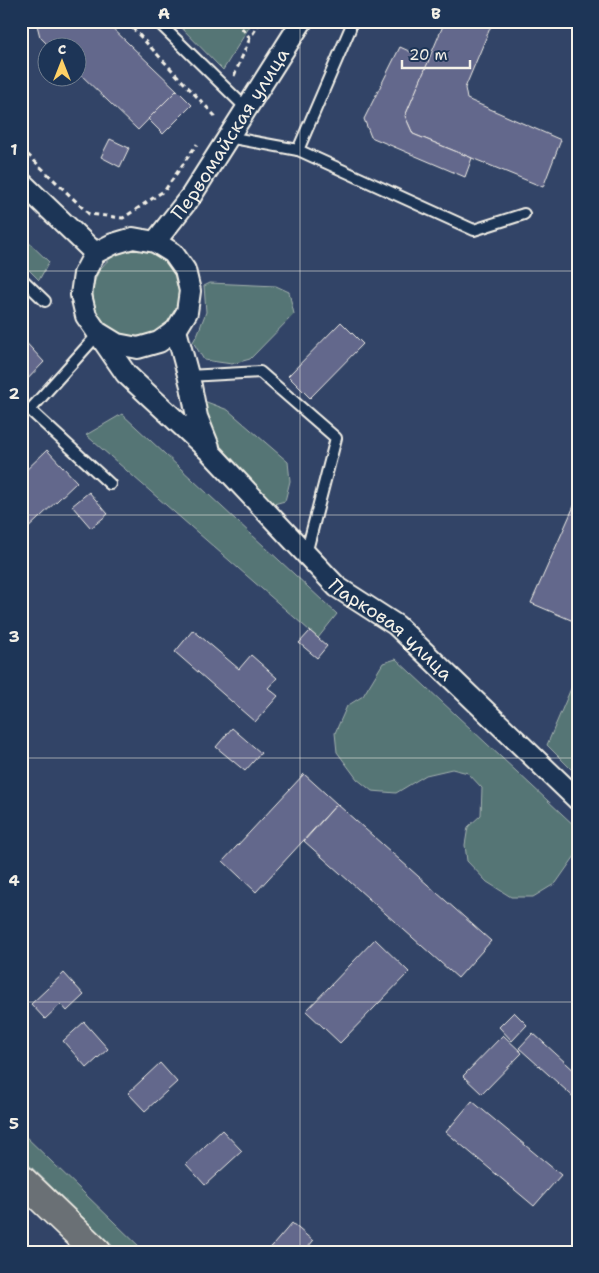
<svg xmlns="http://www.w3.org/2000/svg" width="599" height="1273" font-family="'Shantell Sans',sans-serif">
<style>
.green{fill:#547474;stroke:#a4b2ae}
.building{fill:#63678c;stroke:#f4f1e8}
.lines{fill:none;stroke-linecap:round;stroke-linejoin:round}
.service-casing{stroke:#f4f1e8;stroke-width:14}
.minor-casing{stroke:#f4f1e8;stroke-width:24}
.trunk-casing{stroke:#f4f1e8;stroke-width:31}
.path{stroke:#f4f1e8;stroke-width:3;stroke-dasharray:5 4;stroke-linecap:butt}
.service{stroke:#1d3557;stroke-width:10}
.minor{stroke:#1d3557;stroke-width:20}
.trunk{stroke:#6a7074;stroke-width:28}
.grid{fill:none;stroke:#f4f1e8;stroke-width:1;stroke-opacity:0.55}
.labels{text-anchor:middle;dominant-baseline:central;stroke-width:4.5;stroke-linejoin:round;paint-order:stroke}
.street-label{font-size:19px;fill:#f4f1e8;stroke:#1d3557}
.neatline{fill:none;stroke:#f4f1e8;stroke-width:2}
.grid-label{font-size:16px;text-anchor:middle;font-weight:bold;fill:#f4f1e8}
</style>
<rect width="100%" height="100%" fill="#324467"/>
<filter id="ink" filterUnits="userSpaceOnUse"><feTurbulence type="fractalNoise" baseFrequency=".02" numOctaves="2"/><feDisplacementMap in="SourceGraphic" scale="10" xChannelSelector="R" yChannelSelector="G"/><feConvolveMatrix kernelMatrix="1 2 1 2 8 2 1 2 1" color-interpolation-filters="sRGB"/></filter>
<g filter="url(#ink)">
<g class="green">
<polygon points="175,21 253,21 223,70"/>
<polygon points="21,235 49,262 39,280 21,262"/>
<circle cx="136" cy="293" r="43"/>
<polygon points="210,283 276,286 289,292 294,314 250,359 232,364 204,360 193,342 198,333 206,312 204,286"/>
<polygon points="204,401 228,410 288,462 290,481 285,501 270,505 217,447"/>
<polygon points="122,414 337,614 318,638 86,435"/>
<polygon points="396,659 577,828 577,853 556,883 533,897 511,897 487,882 467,861 465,845 468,827 481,815 482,788 468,773 452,769 426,775 396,793 372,791 357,779 337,752 335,733 347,706 363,696 383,663"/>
<polygon points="578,672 578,776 547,745"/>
<polygon points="21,1132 145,1252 119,1252 21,1157"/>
</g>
<g class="building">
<polygon points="36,21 105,21 177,90 138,130 78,72 78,48 51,48 40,37"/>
<polygon points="445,21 493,21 465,88 467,99 561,140 543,187 413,134 405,116"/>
<polygon points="400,47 429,60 405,116 413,134 472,158 465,177 371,137 364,119"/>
<polygon points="177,90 192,105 163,134 148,119"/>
<polygon points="110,139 129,148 120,167 101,157"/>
<polygon points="341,322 363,344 310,398 288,376"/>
<polygon points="21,337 44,362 21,386"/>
<polygon points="47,450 77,482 21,535 21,475"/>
<polygon points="89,492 108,514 91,528 72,506"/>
<polygon points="578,497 578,623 531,603"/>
<polygon points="193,630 239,669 251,655 277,678 268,688 278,696 255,722 175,652"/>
<polygon points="310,631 327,646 317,658 299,643"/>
<polygon points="232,728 261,753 245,771 216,747"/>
<polygon points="304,774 337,804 256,892 223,861"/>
<polygon points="337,804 491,941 458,978 304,841"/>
<polygon points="375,939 409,972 340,1043 306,1011"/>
<polygon points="64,973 84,995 67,1011 61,1004 45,1019 31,1004"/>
<polygon points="514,1012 527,1025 512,1041 499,1027"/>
<polygon points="84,1022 108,1049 87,1068 63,1041"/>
<polygon points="533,1033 578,1074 578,1101 519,1048"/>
<polygon points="503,1035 522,1053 482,1094 463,1076"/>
<polygon points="160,1063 177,1082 145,1111 128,1093"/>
<polygon points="472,1101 561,1175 534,1206 446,1132"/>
<polygon points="222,1130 242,1151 205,1185 186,1164"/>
<polygon points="292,1223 313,1241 304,1252 267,1252"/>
</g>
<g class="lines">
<g class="service-casing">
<g id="service">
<polyline points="157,21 246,108"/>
<polyline points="228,137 298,150 350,29"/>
<polyline points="298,150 474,230 524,214"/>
<polyline points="21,278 45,301"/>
<polyline points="99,333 30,410 110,484"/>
<polyline points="188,376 260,372 336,438 306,554"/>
</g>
</g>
<g class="minor-casing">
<g id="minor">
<polyline points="21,182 95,253"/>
<path id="s1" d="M155,242L191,196L302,21"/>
<polyline points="176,330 191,386 197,417 209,447"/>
<path id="s2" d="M99,333L117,344L138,348L159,342L176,330L187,312L190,291L185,270L173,253L155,242L133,238L113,244L95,253L84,274L81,295L86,316L126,374L210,452L337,587L396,625L578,800"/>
</g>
</g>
<g class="trunk-casing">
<polyline id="trunk" points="21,1179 97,1252"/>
</g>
<g class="path">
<polyline points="126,21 215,116 216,115"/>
<polyline points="236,21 250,38 261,21"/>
<polyline points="234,76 250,38"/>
<polyline points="21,148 89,214 123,218 165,190 197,144"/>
</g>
<use href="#service" class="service"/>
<use href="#minor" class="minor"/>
<use href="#trunk" class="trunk"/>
</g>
</g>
<path class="grid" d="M300,21V1252M21,271H578M21,515H578M21,758H578M21,1002H578"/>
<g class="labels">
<g class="street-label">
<text stroke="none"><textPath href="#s1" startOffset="132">Первомайская улица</textPath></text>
<text stroke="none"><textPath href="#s2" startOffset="760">Парковая улица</textPath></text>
</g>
</g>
<rect width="599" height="1273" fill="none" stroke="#1d3557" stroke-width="55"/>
<g transform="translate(62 62)"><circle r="24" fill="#1d3557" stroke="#738091"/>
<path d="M0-4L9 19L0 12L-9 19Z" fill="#ffd166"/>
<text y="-8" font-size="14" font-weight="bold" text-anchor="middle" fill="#f4f1e8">С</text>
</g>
<path d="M402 60v8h68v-8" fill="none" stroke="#f4f1e8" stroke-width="2.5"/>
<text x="409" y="60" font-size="15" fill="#f4f1e8" stroke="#1d3557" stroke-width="4" paint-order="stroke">20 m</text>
<rect x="28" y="28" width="544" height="1218" class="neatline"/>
<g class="grid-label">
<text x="164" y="19">A</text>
<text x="436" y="19">B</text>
<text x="14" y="155">1</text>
<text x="14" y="399">2</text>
<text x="14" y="642">3</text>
<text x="14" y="886">4</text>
<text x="14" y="1129">5</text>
</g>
</svg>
